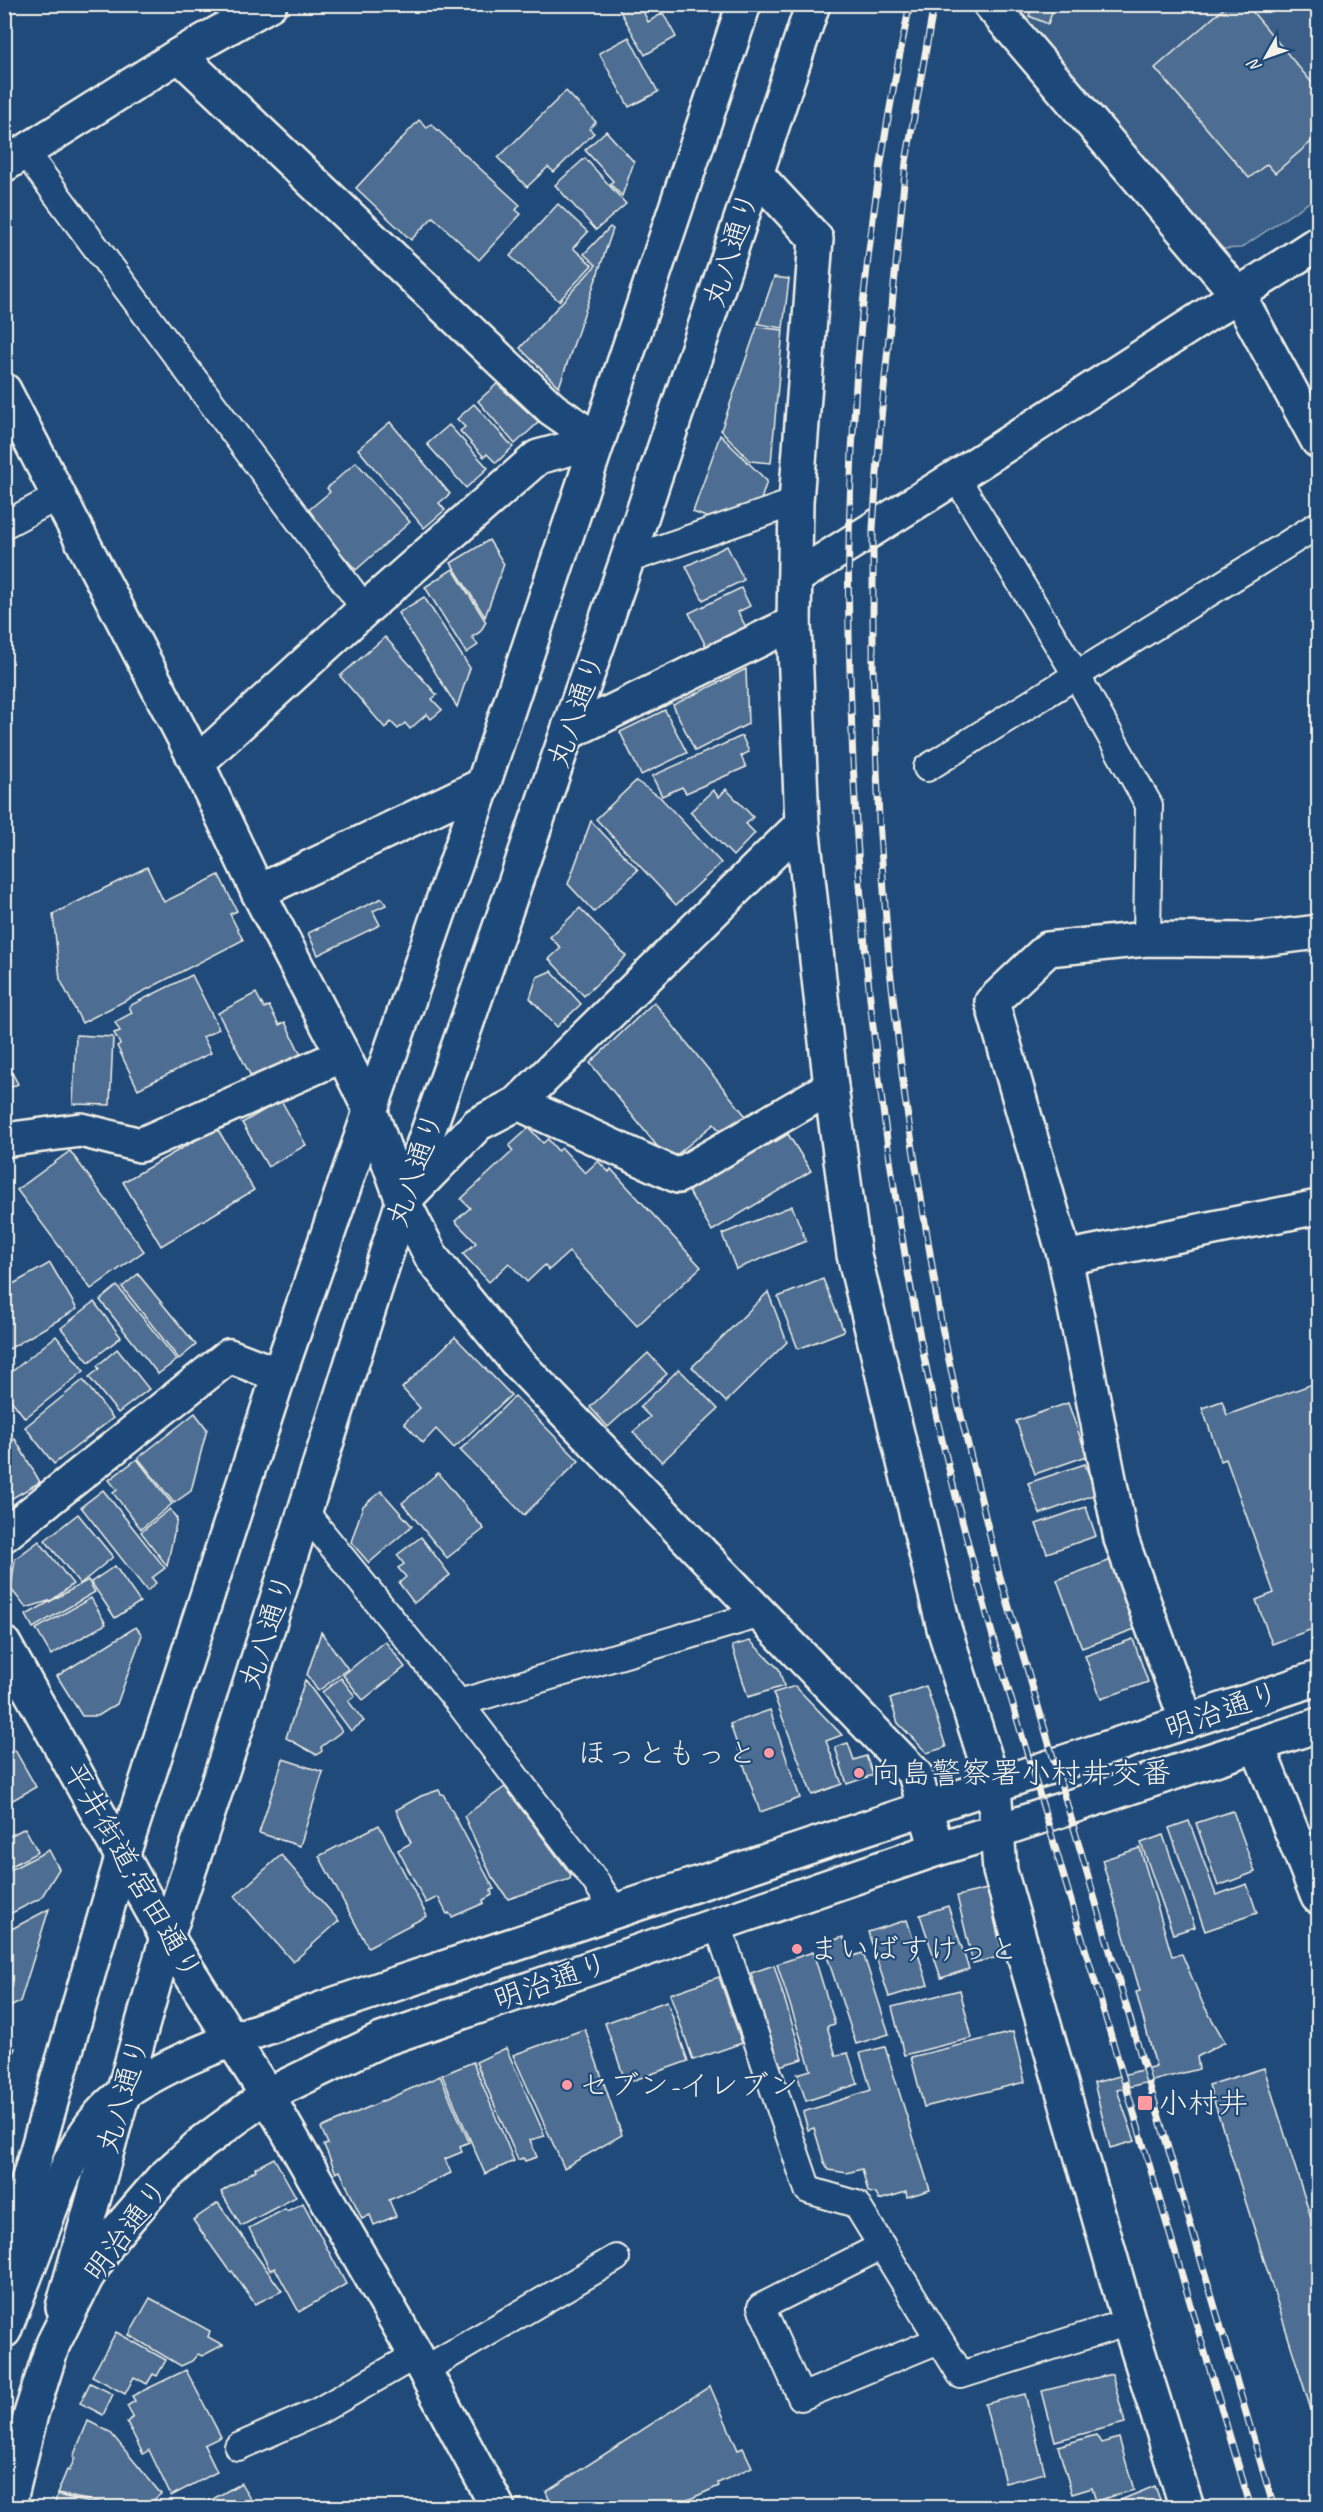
<svg xmlns="http://www.w3.org/2000/svg" width="1323" height="2512" font-family="Caveat,'Klee One',sans-serif">
<style>
.green{fill:#3a5f88;stroke:#97a8b8;stroke-width:1.5}
.building{fill:#4d6e92;stroke:#f4f1e8;stroke-width:1.5}
.lines{fill:none;stroke-linecap:round;stroke-linejoin:round}
.lane-casing{stroke:#f4f1e8;stroke-width:30}
.street-casing{stroke:#f4f1e8;stroke-width:38}
.secondary-casing{stroke:#f4f1e8;stroke-width:38}
.primary-casing{stroke:#f4f1e8;stroke-width:38}
.lane{stroke:#1f4a7a;stroke-width:26}
.street{stroke:#1f4a7a;stroke-width:33}
.secondary{stroke:#1f4a7a;stroke-width:33}
.primary{stroke:#1f4a7a;stroke-width:33}
.rail-casing{stroke:#f4f1e8;stroke-width:7}
.rail{stroke:#1f4a7a;stroke-width:4.5;stroke-dasharray:14;stroke-linecap:butt}
.poi-dot{fill:#ff9aa2;stroke:#1f4a7a;stroke-width:2}
.labels{text-anchor:middle;dominant-baseline:central;stroke-width:4.5;stroke-linejoin:round;paint-order:stroke}
.street-label{font-size:30px;fill:#f4f1e8;stroke:#1f4a7a}
.poi-label{font-size:30px;fill:#f4f1e8;stroke:#1f4a7a;text-anchor:start}
</style>
<rect width="100%" height="100%" fill="#1f4a7a"/>
<filter id="ink" filterUnits="userSpaceOnUse"><feTurbulence type="fractalNoise" baseFrequency=".0167" numOctaves="2"/><feDisplacementMap in="SourceGraphic" scale="12" xChannelSelector="R" yChannelSelector="G"/><feConvolveMatrix kernelMatrix="1 2 1 2 8 2 1 2 1" color-interpolation-filters="sRGB"/></filter>
<g filter="url(#ink)">
<polygon class="green" points="1009,5 1318,5 1318,196 1241,248 1223,249 1217,245"/>
<g class="building">
<polygon points="616,4 640,4 648,22 663,13 676,37 645,55"/>
<polygon points="1033,4 1055,4 1048,24 1029,16"/>
<polygon points="1229,4 1246,4 1318,90 1318,136 1275,173 1267,164 1249,178 1155,68"/>
<polygon points="629,37 658,92 629,107 599,53"/>
<polygon points="566,91 596,122 589,129 594,133 554,172 548,167 527,187 498,158"/>
<polygon points="419,120 427,128 431,124 520,205 516,210 521,214 479,260 433,217 411,240 356,188"/>
<polygon points="606,131 634,162 622,196 610,184 613,181 585,150"/>
<polygon points="585,158 626,204 596,230 555,185"/>
<polygon points="558,204 588,232 573,248 592,265 559,301 510,256"/>
<polygon points="610,227 613,229 559,387 520,348 596,265 584,254"/>
<polygon points="774,277 789,279 783,328 758,324"/>
<polygon points="757,327 783,330 771,463 750,461 721,430"/>
<polygon points="497,384 539,422 515,444 478,401"/>
<polygon points="474,404 513,447 496,463 487,454 484,457 460,431 465,427 457,419"/>
<polygon points="390,422 450,494 439,503 445,510 424,528 358,449"/>
<polygon points="449,425 488,468 466,488 427,444"/>
<polygon points="720,435 767,481 759,506 716,521 693,512"/>
<polygon points="356,462 410,522 356,570 305,513 330,492 327,488"/>
<polygon points="489,540 504,564 485,617 451,563"/>
<polygon points="727,546 744,580 703,600 686,566"/>
<polygon points="453,569 486,622 480,632 472,637 478,645 466,653 425,587"/>
<polygon points="741,588 750,606 738,612 748,631 708,650 689,613"/>
<polygon points="424,597 470,668 457,707 398,613"/>
<polygon points="385,637 437,695 432,699 442,710 431,719 427,714 410,729 405,723 398,729 391,722 385,728 340,676"/>
<polygon points="746,669 748,724 695,751 673,705"/>
<polygon points="665,710 687,753 641,775 620,732"/>
<polygon points="742,736 749,752 741,756 746,767 686,793 682,787 662,796 652,776"/>
<polygon points="636,781 660,797 721,863 676,905 596,819"/>
<polygon points="726,789 753,817 746,824 755,833 733,856 690,812 713,790 719,797"/>
<polygon points="591,821 638,870 594,912 568,884"/>
<polygon points="147,867 164,902 219,875 237,911 230,914 243,940 82,1023 60,979 53,914"/>
<polygon points="382,898 386,905 373,911 380,925 318,955 308,933"/>
<polygon points="580,908 626,956 584,996 549,959 561,948 550,937"/>
<polygon points="551,971 581,1004 557,1027 530,998 537,977"/>
<polygon points="192,975 219,1029 203,1037 211,1053 138,1089 117,1046 120,1044 114,1033 120,1031 115,1022 132,1013 129,1006"/>
<polygon points="256,993 264,1008 269,1006 279,1025 285,1022 302,1057 254,1082 218,1013"/>
<polygon points="654,1002 749,1120 723,1135 714,1124 669,1161 590,1063"/>
<polygon points="76,1035 113,1037 110,1105 73,1104"/>
<polygon points="4,1058 18,1084 4,1091"/>
<polygon points="281,1100 306,1145 268,1167 242,1123"/>
<polygon points="217,1128 254,1190 161,1246 123,1182"/>
<polygon points="529,1128 543,1143 548,1139 558,1151 562,1148 585,1173 598,1161 609,1172 611,1169 701,1267 637,1326 569,1252 549,1270 545,1265 527,1282 509,1263 489,1282 463,1254 476,1243 455,1221 470,1208 461,1199 513,1151 509,1146"/>
<polygon points="788,1134 811,1171 712,1231 688,1190 773,1139 775,1142"/>
<polygon points="70,1151 144,1251 91,1289 17,1190"/>
<polygon points="792,1206 806,1241 736,1269 722,1234"/>
<polygon points="50,1263 77,1309 4,1352 4,1289"/>
<polygon points="138,1274 196,1345 179,1359 122,1287"/>
<polygon points="823,1279 844,1331 798,1349 778,1297"/>
<polygon points="117,1286 177,1360 158,1374 100,1300"/>
<polygon points="768,1292 787,1342 726,1402 692,1367"/>
<polygon points="94,1302 121,1337 89,1362 61,1328"/>
<polygon points="56,1336 84,1371 25,1418 4,1391 4,1378"/>
<polygon points="455,1337 511,1395 454,1448 436,1429 423,1443 404,1423 420,1408 402,1388"/>
<polygon points="117,1349 149,1389 118,1413 89,1377 99,1369 97,1366"/>
<polygon points="648,1353 667,1374 608,1427 590,1407"/>
<polygon points="679,1369 718,1409 662,1462 633,1432 650,1417 640,1407"/>
<polygon points="83,1380 113,1418 54,1464 25,1427"/>
<polygon points="1318,1382 1318,1627 1272,1644 1256,1600 1274,1593 1226,1459 1221,1461 1202,1408 1222,1401 1227,1415"/>
<polygon points="515,1396 579,1461 524,1515 460,1450"/>
<polygon points="1068,1403 1087,1456 1035,1474 1016,1421"/>
<polygon points="195,1413 207,1429 191,1491 174,1503 138,1458"/>
<polygon points="15,1439 40,1482 4,1503 4,1445"/>
<polygon points="137,1459 172,1504 141,1529 113,1493 117,1490 109,1480"/>
<polygon points="1085,1464 1096,1494 1040,1514 1028,1483"/>
<polygon points="438,1473 484,1529 447,1558 402,1503"/>
<polygon points="103,1490 165,1568 152,1578 156,1583 147,1591 81,1507"/>
<polygon points="381,1491 412,1526 369,1563 351,1542 363,1506"/>
<polygon points="1086,1507 1096,1536 1047,1553 1036,1524"/>
<polygon points="170,1509 177,1519 167,1566 141,1532"/>
<polygon points="78,1514 113,1557 80,1584 45,1540"/>
<polygon points="421,1537 450,1575 414,1603 399,1583 406,1577 398,1568 404,1564 397,1555"/>
<polygon points="39,1541 73,1584 52,1600 26,1608 11,1589 15,1559"/>
<polygon points="1111,1560 1135,1629 1082,1648 1057,1580"/>
<polygon points="115,1566 140,1602 115,1618 91,1582"/>
<polygon points="88,1580 95,1592 33,1628 26,1615"/>
<polygon points="91,1598 106,1624 51,1655 36,1629"/>
<polygon points="136,1627 142,1635 117,1704 98,1716 82,1716 57,1676"/>
<polygon points="321,1632 348,1669 318,1691 307,1675"/>
<polygon points="1133,1639 1148,1682 1101,1699 1085,1656"/>
<polygon points="385,1641 405,1667 363,1700 343,1675"/>
<polygon points="750,1641 779,1669 784,1686 748,1697 732,1646"/>
<polygon points="341,1678 355,1696 348,1701 364,1721 351,1731 322,1692"/>
<polygon points="305,1680 342,1731 321,1747 322,1751 317,1755 286,1738"/>
<polygon points="795,1686 842,1735 826,1741 842,1784 812,1795 773,1693"/>
<polygon points="926,1686 946,1747 927,1753 898,1723 890,1699"/>
<polygon points="770,1710 800,1798 760,1812 730,1724"/>
<polygon points="848,1743 854,1760 866,1756 873,1775 847,1784 835,1747"/>
<polygon points="15,1750 36,1787 4,1805 4,1755"/>
<polygon points="283,1759 323,1772 300,1846 259,1833"/>
<polygon points="505,1787 571,1875 570,1879 508,1899 492,1877 464,1816"/>
<polygon points="439,1790 441,1794 443,1794 494,1889 491,1890 492,1895 483,1900 484,1903 452,1917 449,1913 447,1914 438,1897 426,1903 398,1850 411,1843 396,1810 421,1796"/>
<polygon points="1233,1811 1255,1872 1218,1886 1196,1823"/>
<polygon points="1189,1821 1216,1895 1247,1884 1257,1913 1205,1931 1169,1828"/>
<polygon points="379,1825 427,1916 368,1947 319,1856"/>
<polygon points="25,1828 38,1852 4,1870 4,1839"/>
<polygon points="1163,1835 1195,1927 1173,1934 1141,1843"/>
<polygon points="1140,1848 1172,1956 1182,1954 1203,2004 1225,2042 1197,2057 1199,2069 1117,2090 1135,2141 1110,2148 1094,2083 1156,2066 1136,1992 1140,1991 1102,1860"/>
<polygon points="49,1850 59,1869 41,1898 4,1917 4,1873"/>
<polygon points="281,1855 339,1921 293,1962 235,1896"/>
<polygon points="987,1889 1003,1956 973,1963 957,1896"/>
<polygon points="948,1906 969,1969 941,1978 920,1915"/>
<polygon points="49,1909 20,2002 4,2010 4,1933"/>
<polygon points="907,1920 928,1985 889,1997 868,1932"/>
<polygon points="843,1937 850,1957 863,1953 889,2034 856,2044 823,1944"/>
<polygon points="813,1952 835,2024 827,2026 836,2056 848,2053 858,2084 806,2101 797,2074 811,2070 777,1964"/>
<polygon points="774,1965 803,2059 779,2066 751,1973"/>
<polygon points="719,1977 742,2043 693,2060 670,1994"/>
<polygon points="960,1990 972,2038 904,2055 892,2007"/>
<polygon points="667,2001 688,2061 626,2083 605,2023"/>
<polygon points="585,2029 622,2135 564,2168 513,2055"/>
<polygon points="1013,2032 1025,2082 924,2107 911,2057"/>
<polygon points="4,2046 15,2048 4,2078"/>
<polygon points="885,2047 930,2190 907,2197 906,2192 879,2200 876,2194 868,2192 862,2169 847,2173 829,2170 824,2162 814,2128 808,2130 803,2112 871,2090 860,2053"/>
<polygon points="506,2048 545,2136 530,2140 537,2157 525,2161 523,2158 518,2160 476,2062"/>
<polygon points="473,2062 514,2161 485,2174 442,2075"/>
<polygon points="1264,2068 1318,2240 1318,2432 1209,2085"/>
<polygon points="440,2076 469,2142 460,2146 462,2152 445,2159 451,2173 389,2200 396,2216 374,2225 370,2215 362,2219 340,2171 336,2173 324,2145 328,2144 321,2128"/>
<polygon points="274,2158 296,2197 241,2226 221,2192 256,2170 255,2168"/>
<polygon points="218,2203 282,2291 255,2304 232,2271 230,2272 193,2220"/>
<polygon points="303,2203 346,2284 299,2312 275,2268 270,2270 249,2228 285,2209 287,2211"/>
<polygon points="150,2298 210,2331 208,2337 223,2345 202,2356 198,2354 192,2361 181,2366 129,2335"/>
<polygon points="116,2332 166,2360 157,2376 153,2374 147,2384 134,2377 125,2394 92,2376"/>
<polygon points="186,2370 221,2437 204,2445 217,2472 171,2496 149,2450 143,2454 127,2422 133,2417 127,2406 135,2401 132,2396"/>
<polygon points="1112,2374 1125,2423 1055,2441 1042,2391"/>
<polygon points="90,2383 113,2394 103,2415 80,2403"/>
<polygon points="710,2386 738,2450 743,2448 752,2467 718,2483 719,2486 670,2508 553,2508 546,2492"/>
<polygon points="1025,2394 1045,2473 1005,2483 985,2404"/>
<polygon points="88,2421 110,2432 161,2494 143,2508 111,2508 108,2504 57,2494 67,2470 69,2471 75,2458 73,2457"/>
<polygon points="1096,2435 1101,2443 1119,2438 1134,2490 1096,2501 1092,2488 1072,2494 1058,2446"/>
<polygon points="241,2483 255,2508 197,2508"/>
<polygon points="1155,2486 1163,2508 1101,2508"/>
<polygon points="57,2495 108,2507 109,2508 54,2508"/>
</g>
<g class="lines">
<g class="lane-casing">
<g id="lane">
<polyline points="25,152 365,609"/>
<polyline points="956,477 1077,676 1149,805 1147,939"/>
<polyline points="4,525 59,496"/>
<polyline points="627,560 796,502"/>
<polyline points="927,768 1318,525"/>
<polyline points="305,1512 459,1703 596,1882 615,1911"/>
<polyline points="459,1703 761,1614"/>
<polyline points="717,1923 808,2190 856,2204 961,2375 1129,2322"/>
<polyline points="882,2246 761,2307 801,2397 939,2340"/>
<polyline points="424,2370 616,2258"/>
<polyline points="238,2447 317,2412 416,2355"/>
</g>
</g>
<g class="street-casing">
<g id="street">
<polyline points="990,4 1239,296 1318,441"/>
<polyline points="179,55 552,409 598,441 538,457 365,609 197,763"/>
<polyline points="4,165 179,55 270,4"/>
<polyline points="756,174 816,239 796,502 794,623 802,824 831,1087 854,1255 944,1628 994,1786 1000,1871 1129,2322 1187,2508"/>
<polyline points="4,390 197,763 258,892 343,1055 370,1110 403,1201 432,1258 515,1360 915,1774 937,1849"/>
<polyline points="795,578 956,477 1318,243"/>
<polyline points="568,733 794,623"/>
<polyline points="258,892 483,785"/>
<polyline points="518,1103 678,1176 831,1087"/>
<polyline points="4,1140 81,1130 140,1145 343,1055"/>
<polyline points="403,1201 478,1124 518,1103 802,824"/>
<polyline points="1065,1258 1318,1207"/>
<polyline points="4,1535 229,1356 279,1375"/>
<polyline points="1187,1722 1121,1539 1065,1258 992,1002 1048,949 1147,939 1253,940 1318,932"/>
<polyline points="1257,1745 1318,1897"/>
<polyline points="267,2095 416,2355 498,2508"/>
</g>
</g>
<g class="secondary-casing">
<g id="secondary">
<polyline points="4,1644 167,1937 267,2095"/>
<polyline points="4,2264 123,1854 279,1375 483,785 744,4"/>
<polyline points="63,2307 167,1937 232,1741 403,1201 466,1025 627,560 813,4"/>
</g>
</g>
<g class="primary-casing">
<g id="primary">
<path d="M4,2331C16,2300 28,2268 40,2237C59,2186 77,2126 124,2093C185,2051 266,2029 335,2004L1318,1678"/>
<polyline points="8,2508 31,2414 53,2344 86,2278 113,2236 162,2179 202,2143 267,2095 381,2040 937,1849 997,1831 1318,1725"/>
</g>
</g>
<use href="#lane" class="lane"/>
<use href="#street" class="street"/>
<use href="#secondary" class="secondary"/>
<use href="#primary" class="primary"/>
<g class="rail-casing">
<g id="rail">
<path d="M910,4C872,181 852,363 849,543C847,607 850,671 852,735C860,963 887,1190 936,1414C954,1493 975,1571 996,1648L1251,2508"/>
<polyline points="934,4 906,162 881,419 873,528 873,668 879,820 889,961 905,1099 942,1327 958,1403 998,1570 1274,2508"/>
</g>
</g>
<use href="#rail" class="rail"/>
</g>
</g>
<g class="poi-dot">
<circle cx="769" cy="1753" r="6"/>
<circle cx="859" cy="1773" r="6"/>
<circle cx="797" cy="1949" r="6"/>
<circle cx="567" cy="2085" r="6"/>
<rect x="1137" y="2095" width="16" height="16" rx="3"/>
</g>
<g class="labels">
<g class="street-label">
<text transform="translate(731 249) rotate(-72)">丸八通り</text>
<text transform="translate(576 710) rotate(-71)">丸八通り</text>
<text transform="translate(415 1169) rotate(-71)">丸八通り</text>
<text transform="translate(267 1631) rotate(-72)">丸八通り</text>
<text transform="translate(1222 1710) rotate(-19)">明治通り</text>
<text transform="translate(133 1871) rotate(60)">平井街道;宮田通り</text>
<text transform="translate(551 1981) rotate(-19)">明治通り</text>
<text transform="translate(123 2095) rotate(-74)">丸八通り</text>
<text transform="translate(126 2230) rotate(-53)">明治通り</text>
</g>
<g class="poi-label">
<text x="757" y="1753" text-anchor="end">ほっともっと</text>
<text x="871" y="1773">向島警察署小村井交番</text>
<text x="809" y="1949">まいばすけっと</text>
<text x="579" y="2085">セブン-イレブン</text>
<text x="1158" y="2103">小村井</text>
</g>
</g>
<rect width="1323" height="2512" fill="none" stroke="#1f4a7a" stroke-width="24"/>
<rect x="12" y="12" width="1299" height="2488" fill="none" stroke="#f4f1e8" stroke-width="2" filter="url(#ink)"/>
<g transform="translate(1266 57) rotate(230)" stroke="#1f4a7a" stroke-width="4.5" paint-order="stroke">
<path d="M0-4.5L10 22L0 15L-10 22Z" fill="#f4f1e8"/>
<text y="-9" font-size="16" font-weight="bold" text-anchor="middle" fill="#f4f1e8">N</text>
</g>
</svg>
